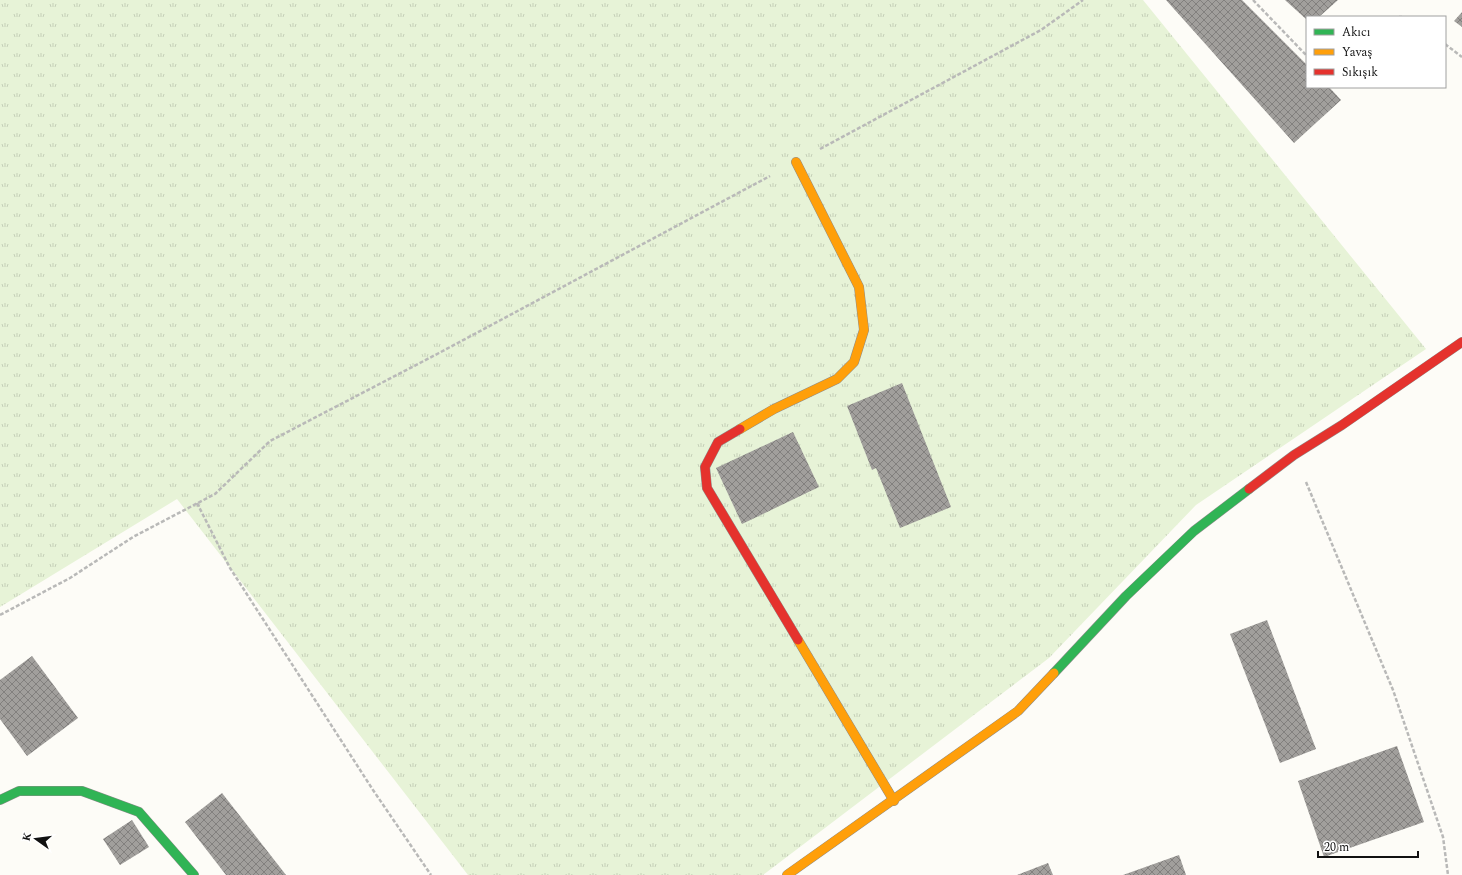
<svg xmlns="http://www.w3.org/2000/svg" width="1462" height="875" font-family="Spectral,serif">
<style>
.grass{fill:url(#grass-tufts)}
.building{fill:url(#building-cross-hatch)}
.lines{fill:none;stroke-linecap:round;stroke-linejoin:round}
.fast-casing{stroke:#8e8d8b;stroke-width:10}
.slow-casing{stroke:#8e8d8b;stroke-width:10}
.jam-casing{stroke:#8e8d8b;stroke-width:10}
.path{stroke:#b9b9b8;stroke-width:2.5;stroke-dasharray:4 2;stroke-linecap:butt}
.fast{stroke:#30b455;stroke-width:9}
.slow{stroke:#ff9f0a;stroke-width:9}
.jam{stroke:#e5322d;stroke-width:9}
</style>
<defs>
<pattern id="grass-tufts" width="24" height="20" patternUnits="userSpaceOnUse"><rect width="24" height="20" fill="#e7f3d7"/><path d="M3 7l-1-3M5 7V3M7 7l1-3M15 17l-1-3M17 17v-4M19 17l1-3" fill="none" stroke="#c5cfb8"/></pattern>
<pattern id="building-cross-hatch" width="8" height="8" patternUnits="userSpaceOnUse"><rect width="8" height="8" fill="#a19f9c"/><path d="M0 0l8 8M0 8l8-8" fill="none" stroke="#82807e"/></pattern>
</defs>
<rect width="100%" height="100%" fill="#fdfcf7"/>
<polygon class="grass" points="0,0 1143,0 1426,349 1196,505 1049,658 763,875 468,875 177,499 0,607"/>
<g class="building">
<polygon points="1166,0 1242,0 1307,65 1307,87 1329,87 1341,100 1294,143"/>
<polygon points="1285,0 1338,0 1319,17 1307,17 1307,20"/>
<polygon points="1462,12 1462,27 1454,21"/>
<polygon points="902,383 951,507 900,528 876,468 872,470 847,406"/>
<polygon points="793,432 819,487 742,524 716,468"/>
<polygon points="1267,620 1316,749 1280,763 1230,634"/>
<polygon points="32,656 78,718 27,756 0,719 0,680"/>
<polygon points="1397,746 1424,822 1324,857 1298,781"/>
<polygon points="222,793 286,875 226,875 185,822"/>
<polygon points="132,820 149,847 120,865 103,839"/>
<polygon points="1179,855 1186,875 1123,875"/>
<polygon points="1048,863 1053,875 1017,875"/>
</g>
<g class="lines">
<g class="fast-casing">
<g id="fast">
<polyline points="1054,673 1126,596 1194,531 1249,489"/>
<polyline points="0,800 19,791 82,791 139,812 194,875"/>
</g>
</g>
<g class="slow-casing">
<g id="slow">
<polyline points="740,429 774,409 837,379 854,362 864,330 859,287 796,162"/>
<polyline points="798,640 894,801"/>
<polyline points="787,875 1018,711 1054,673"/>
</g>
</g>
<g class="jam-casing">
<g id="jam">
<polyline points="740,429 718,442 705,467 707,488 798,640"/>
<polyline points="1249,489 1294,455 1342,425 1462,342"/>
</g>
</g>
<g class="path">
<polyline points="1253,0 1307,56"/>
<polyline points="1399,17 1402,17"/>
<polyline points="1445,44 1462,57"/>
<polyline points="820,149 1041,30 1083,0"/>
<polyline points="1306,482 1393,690 1443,837 1448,875"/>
<polyline points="197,503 230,568 373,790 431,875"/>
<polyline points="0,615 70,578 133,537 215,494 270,441 439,353 770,176"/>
</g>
<use href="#fast" class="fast"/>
<use href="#slow" class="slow"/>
<use href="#jam" class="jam"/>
</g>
<rect x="1306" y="16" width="140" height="72" fill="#ffffff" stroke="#a0a0a0"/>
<rect x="1314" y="29" width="20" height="6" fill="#30b455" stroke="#a0a0a0"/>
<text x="1342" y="36" font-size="12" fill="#111111">Akıcı</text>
<rect x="1314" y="49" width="20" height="6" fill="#ff9f0a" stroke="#a0a0a0"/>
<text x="1342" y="56" font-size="12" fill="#111111">Yavaş</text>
<rect x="1314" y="69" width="20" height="6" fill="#e5322d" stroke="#a0a0a0"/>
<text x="1342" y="76" font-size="12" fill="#111111">Sıkışık</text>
<g transform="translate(36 839) rotate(284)" stroke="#ffffff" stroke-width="3" paint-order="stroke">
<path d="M0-3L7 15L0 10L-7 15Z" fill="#111111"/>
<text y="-6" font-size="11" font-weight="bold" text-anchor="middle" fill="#111111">K</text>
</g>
<path d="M1318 851v6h100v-6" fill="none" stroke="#111111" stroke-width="2"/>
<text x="1324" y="851" font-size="12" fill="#111111" stroke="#ffffff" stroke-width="3" paint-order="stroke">20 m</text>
</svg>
